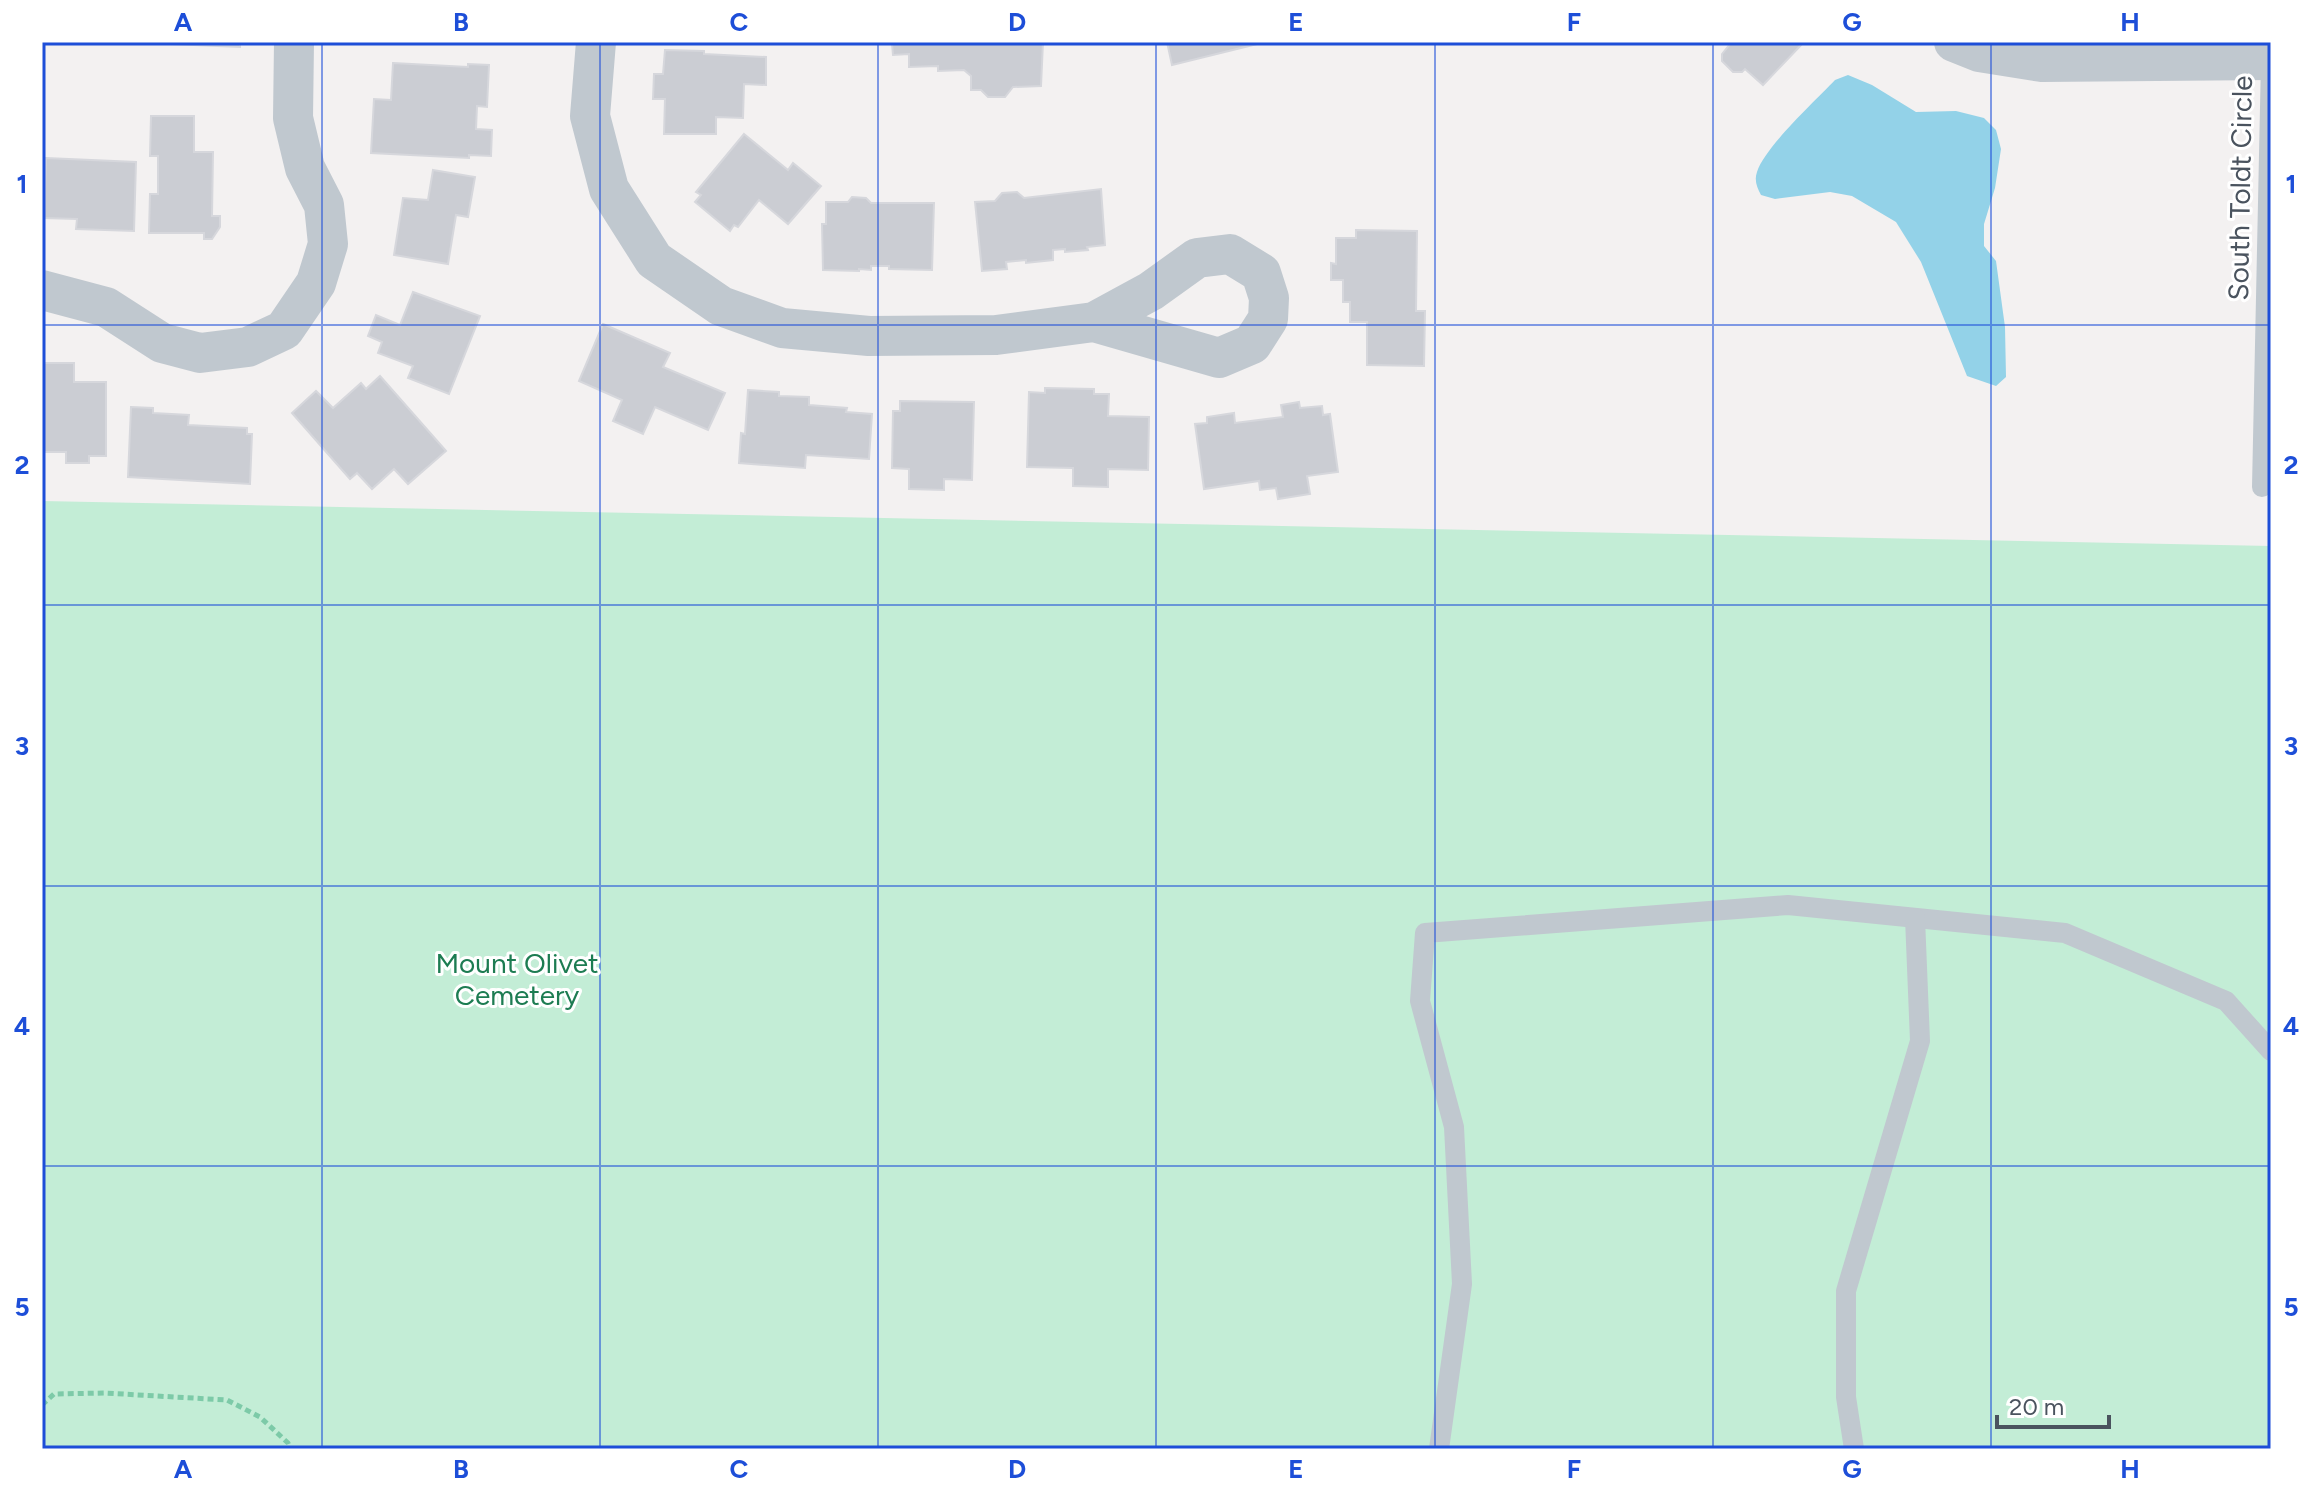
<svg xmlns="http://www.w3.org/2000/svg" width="2313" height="1491" font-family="Figtree,sans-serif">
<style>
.green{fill:#c3edd6}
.water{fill:#93d2e8}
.building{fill:#cbcdd3;stroke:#d6d7dc;stroke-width:2}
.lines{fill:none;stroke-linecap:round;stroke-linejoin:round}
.path{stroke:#7dcaa8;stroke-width:5;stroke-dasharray:6 4;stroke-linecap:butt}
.service{stroke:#c0c8cf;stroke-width:20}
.minor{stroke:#c0c8cf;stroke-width:40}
.grid{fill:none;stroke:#1d4ed8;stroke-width:2;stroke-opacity:0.55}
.labels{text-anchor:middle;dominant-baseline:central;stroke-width:6;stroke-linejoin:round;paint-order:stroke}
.street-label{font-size:28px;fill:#4a535e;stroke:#fff}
.park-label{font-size:28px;fill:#1d7c52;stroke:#fff}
.neatline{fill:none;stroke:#1d4ed8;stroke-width:3}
.grid-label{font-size:26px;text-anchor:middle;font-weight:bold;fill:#1d4ed8}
</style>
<rect width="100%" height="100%" fill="#f3f1f1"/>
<polygon class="green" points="42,501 2271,546 2271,1449 42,1449"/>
<path class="water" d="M1848,75L1872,85L1916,112L1956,111L1984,118L1996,130L2001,149L1995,188L1984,224V246L1996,261L2005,327L2006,377L1996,386L1967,376L1921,262L1896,222L1852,196L1830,192L1775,199L1761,195C1757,188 1754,180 1757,172C1765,147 1815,101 1835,80Z"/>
<g class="building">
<polygon points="171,42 240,42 240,47 171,44"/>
<polygon points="887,42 1043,42 1041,86 1013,87 1005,97 988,97 981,90 971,90 971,76 964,70 938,71 938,66 909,67 909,54 893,55 892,44"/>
<polygon points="1167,42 1256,42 1257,44 1172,65"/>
<polygon points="1728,42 1804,42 1763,85 1745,69 1742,72 1733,72 1722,61 1722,54 1730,44"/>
<polygon points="665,50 704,51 704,54 766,57 766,85 744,84 743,118 716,117 716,134 664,134 665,99 653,99 654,74 663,74"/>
<polygon points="393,63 468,67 468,64 489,65 487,107 477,106 476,129 492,130 491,156 469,155 469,158 371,153 374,99 391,100"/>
<polygon points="151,116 194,116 194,152 213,152 212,216 220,216 220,227 212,239 204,239 204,233 149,233 150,194 158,194 158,156 150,156"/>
<polygon points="744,134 788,170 793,163 821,186 788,224 759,200 738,227 734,225 730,231 695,202 701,195 696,192"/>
<polygon points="46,158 136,162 134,231 76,229 77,219 44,218"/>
<polygon points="433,170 475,177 468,217 456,215 448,264 394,255 403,198 428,200"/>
<polygon points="1101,189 1105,245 1087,247 1088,250 1065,252 1065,249 1053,250 1053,260 1026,263 1026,260 1006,262 1007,269 982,271 975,202 995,201 1002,193 1017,192 1024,198"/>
<polygon points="852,197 866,198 871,203 934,203 932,270 889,269 889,266 871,266 871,270 859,269 859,271 823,270 822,224 826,224 826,202 848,202"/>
<polygon points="1356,230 1417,231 1416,311 1425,311 1424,366 1367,365 1367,322 1350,322 1350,302 1343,302 1343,280 1331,280 1331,263 1336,264 1336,238 1356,238"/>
<polygon points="413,292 480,316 449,394 408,378 413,366 378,353 382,342 368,336 376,315 400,325"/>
<polygon points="603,324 670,353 663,367 725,393 708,430 655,407 643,434 613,421 622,400 579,381"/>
<polygon points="42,363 74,363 74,382 106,382 106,456 89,456 89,463 66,463 66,452 42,452"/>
<polygon points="380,376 446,451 408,484 394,469 372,489 357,473 350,479 292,413 316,391 333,408 361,383 366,389"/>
<polygon points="1045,388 1094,389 1094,394 1109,394 1108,416 1149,417 1148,470 1108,469 1108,487 1073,486 1073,468 1027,467 1029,392 1045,393"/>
<polygon points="748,390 779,392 779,396 809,397 809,405 847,408 846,412 872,414 869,459 806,455 805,468 739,463 741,433 745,434"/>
<polygon points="900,401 974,402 972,480 944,479 944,490 909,489 909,469 892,468 893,411 900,411"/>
<polygon points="1299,402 1300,408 1322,406 1323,415 1330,414 1338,472 1307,476 1310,494 1278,499 1276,488 1260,490 1259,481 1204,489 1195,424 1207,423 1207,417 1234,413 1235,423 1283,417 1281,405"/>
<polygon points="131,407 153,408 153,413 189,415 188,425 247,428 247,434 252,434 250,484 128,477"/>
</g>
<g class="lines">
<polyline class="path" points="42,1405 54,1394 104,1393 227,1400 260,1417 288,1443 290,1449"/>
<g class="service">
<polyline points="2262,487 2271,60"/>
<polyline points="1439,1449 1462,1284 1454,1127 1420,1001 1425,933 1788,905 2065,933 2226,1001 2271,1051"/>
<polyline points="1854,1449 1846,1397 1846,1291 1920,1041 1915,918"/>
</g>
<g class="minor">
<polyline points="596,42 590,116 609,189 654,260 721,306 782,328 869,336 996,335 1094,322 1151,291 1197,258 1230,254 1261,273 1269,298 1268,319 1252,344 1219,358 1094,322"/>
<polyline points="1954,42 1979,52 2042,62 2271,60"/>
<polyline points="42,290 106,307 162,343 200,353 248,347 284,330 316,283 328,244 324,205 305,168 293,118 294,42"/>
</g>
</g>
<path class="grid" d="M322,42V1449M600,42V1449M878,42V1449M1156,42V1449M1435,42V1449M1713,42V1449M1991,42V1449M42,325H2271M42,605H2271M42,886H2271M42,1166H2271"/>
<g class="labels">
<g class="street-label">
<text transform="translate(2240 188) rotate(-89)">South Toldt Circle</text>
</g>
<g class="park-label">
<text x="517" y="963">Mount Olivet<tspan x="517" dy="32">Cemetery</tspan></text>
</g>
</g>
<rect width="2313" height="1491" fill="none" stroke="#ffffff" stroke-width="88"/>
<path d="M1997 1415v12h112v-12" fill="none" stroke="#4a535e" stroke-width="4"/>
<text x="2009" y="1415" font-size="24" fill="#4a535e" stroke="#ffffff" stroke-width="6" paint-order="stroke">20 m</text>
<rect x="44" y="44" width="2225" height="1403" class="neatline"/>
<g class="grid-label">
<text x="183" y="31">A</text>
<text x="461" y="31">B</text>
<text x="739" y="31">C</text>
<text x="1017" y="31">D</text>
<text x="1296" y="31">E</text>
<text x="1574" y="31">F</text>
<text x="1852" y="31">G</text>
<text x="2130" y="31">H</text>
<text x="22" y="193">1</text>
<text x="2291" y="193">1</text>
<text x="22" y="474">2</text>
<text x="2291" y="474">2</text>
<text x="22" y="755">3</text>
<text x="2291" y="755">3</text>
<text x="22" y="1035">4</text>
<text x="2291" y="1035">4</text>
<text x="22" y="1316">5</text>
<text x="2291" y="1316">5</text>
<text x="183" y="1478">A</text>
<text x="461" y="1478">B</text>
<text x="739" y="1478">C</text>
<text x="1017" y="1478">D</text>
<text x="1296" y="1478">E</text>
<text x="1574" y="1478">F</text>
<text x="1852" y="1478">G</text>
<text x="2130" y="1478">H</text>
</g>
</svg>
